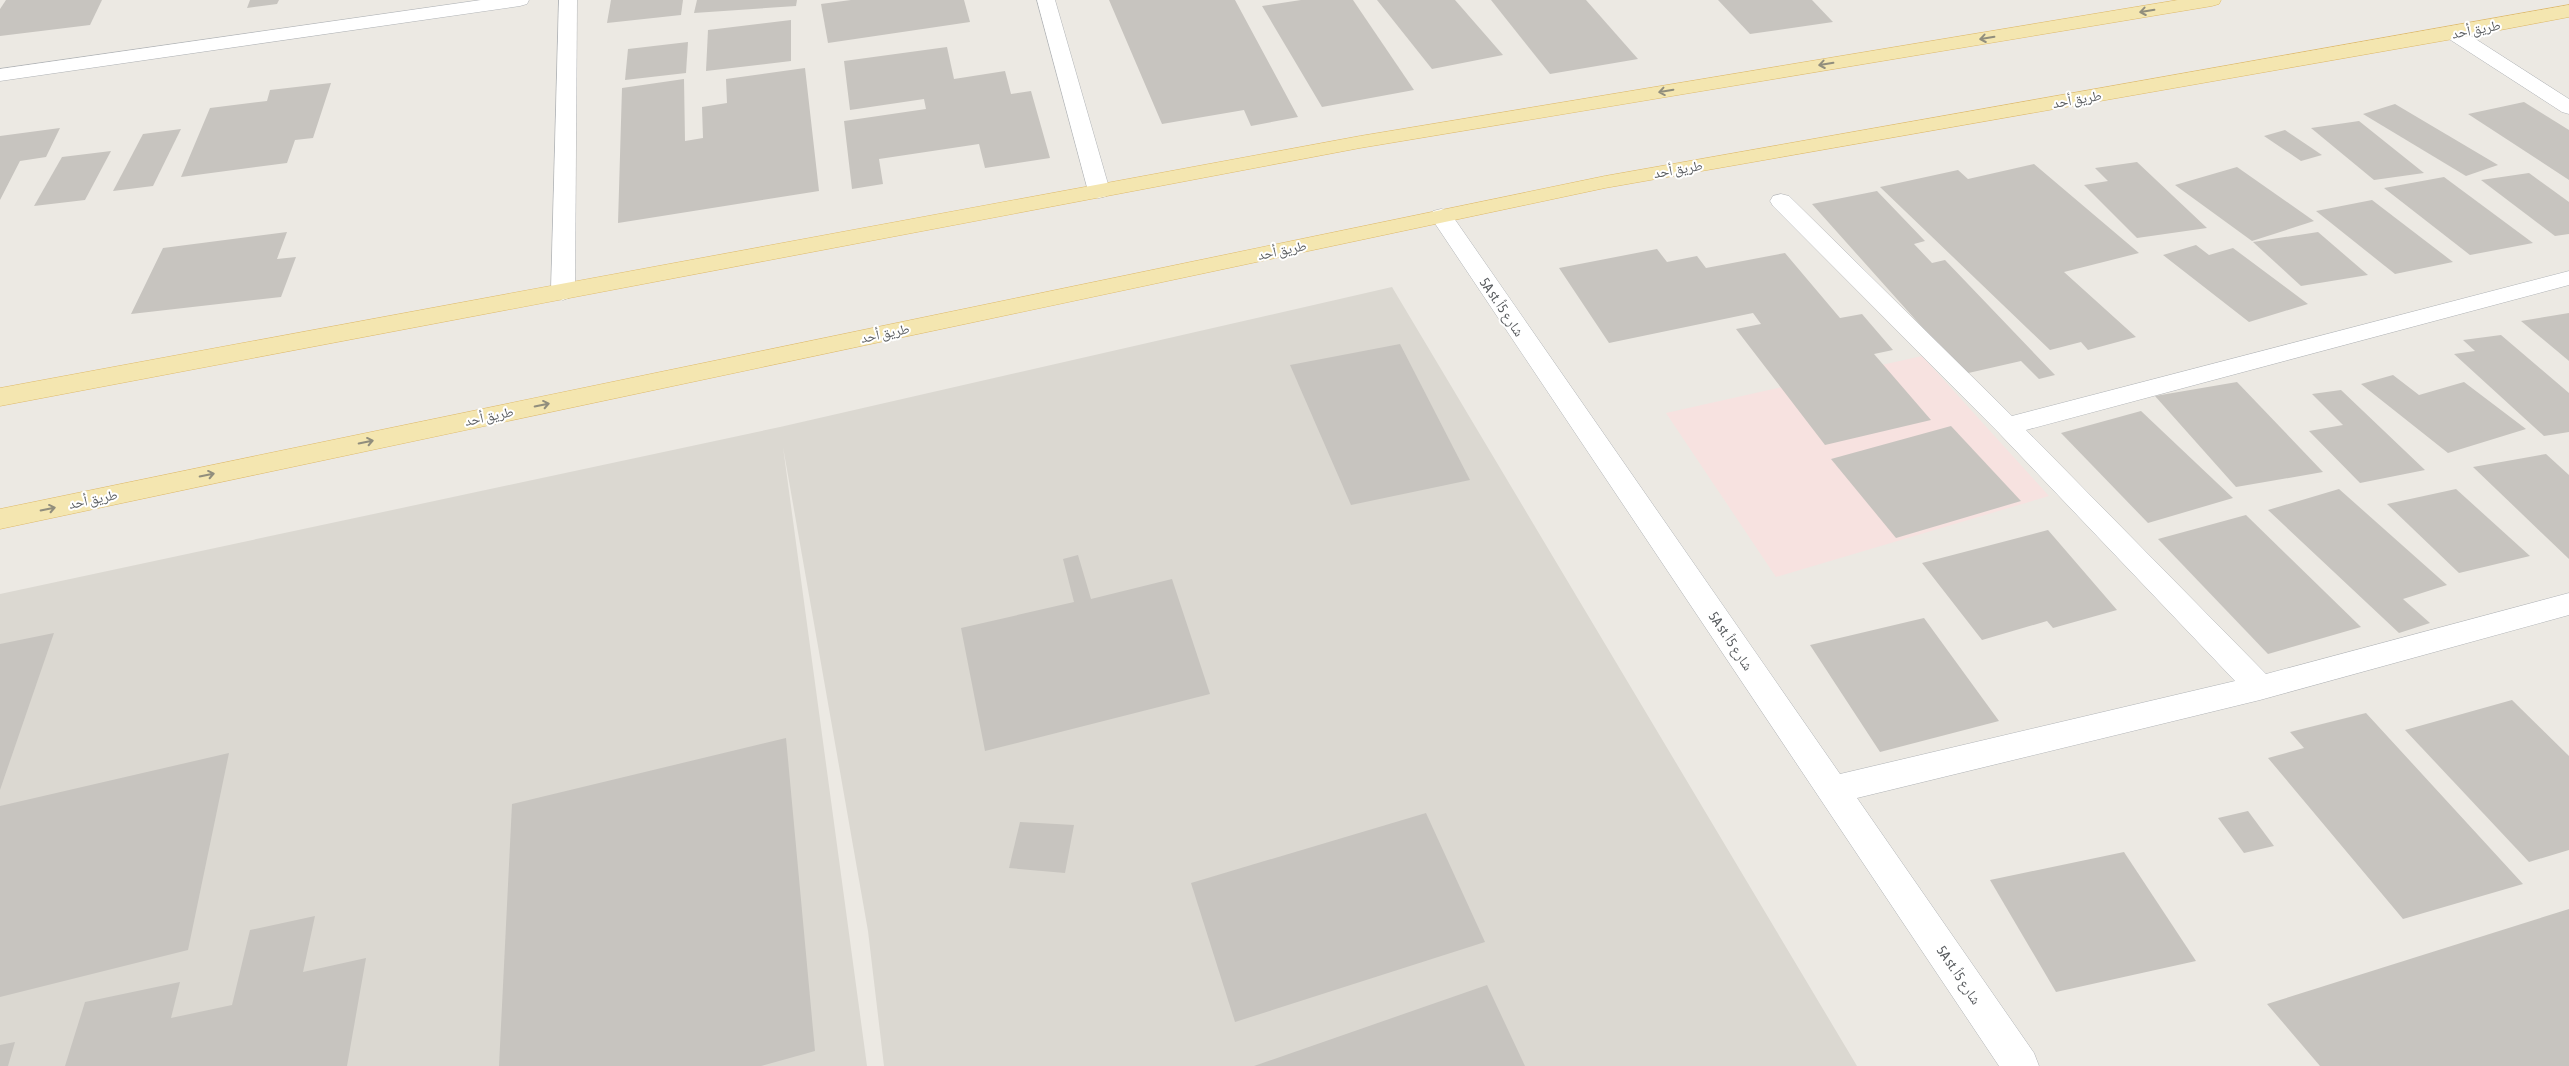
<svg xmlns="http://www.w3.org/2000/svg" width="2569" height="1066" font-family="'Asap Condensed','Noto Naskh Arabic',sans-serif">
<style>
.education{fill:#dbd8d1}
.medical{fill:#f7e2e0}
.building{fill:#c7c4bf}
.lines{fill:none;stroke-linecap:round;stroke-linejoin:round}
.minor-casing{stroke:#b0b3b6;stroke-width:1}
.major-casing{stroke:#deb969;stroke-width:1}
.minor{fill:#fff;fill-rule:evenodd}
.major{fill:#f4e6b0;fill-rule:evenodd}
.oneway{stroke:#918e7d}
.labels{text-anchor:middle;dominant-baseline:central;stroke-width:4;stroke-linejoin:round;paint-order:stroke}
.street-label{font-size:14px;fill:#5b5e61;stroke:#fff}
</style>
<rect width="100%" height="100%" fill="#ece9e3"/>
<polygon class="education" points="1392,287 1857,1066 884,1066 868,931 783,447 867,1066 0,1066 0,594 780,427"/>
<polygon class="medical" points="1922,356 2049,496 1776,577 1666,413"/>
<g class="building">
<polygon points="6,0 102,0 90,25 0,36 0,9"/>
<polygon points="250,0 279,0 277,4 247,8"/>
<polygon points="611,0 683,0 681,15 607,23"/>
<polygon points="697,0 797,0 796,6 694,13"/>
<polygon points="851,0 964,0 970,22 828,43 821,4"/>
<polygon points="1109,0 1235,0 1298,117 1251,126 1244,110 1162,124"/>
<polygon points="1301,0 1353,0 1414,90 1322,107 1262,6"/>
<polygon points="1377,0 1455,0 1503,55 1432,69"/>
<polygon points="1491,0 1586,0 1638,59 1550,74"/>
<polygon points="1718,0 1812,0 1833,22 1750,34"/>
<polygon points="791,20 791,61 706,71 708,30"/>
<polygon points="688,42 686,73 625,80 628,49"/>
<polygon points="947,47 954,79 1005,71 1011,94 1031,91 1050,158 985,168 979,144 879,159 883,184 852,189 844,121 926,109 924,99 850,110 844,61"/>
<polygon points="805,68 819,191 618,223 622,88 684,79 685,141 703,138 702,107 727,103 726,79"/>
<polygon points="331,83 313,138 295,140 287,163 181,177 210,108 267,101 270,90"/>
<polygon points="2524,102 2569,130 2569,180 2468,114"/>
<polygon points="2395,104 2498,165 2466,176 2363,114"/>
<polygon points="2359,121 2424,173 2374,180 2311,128"/>
<polygon points="60,128 46,157 20,161 0,200 0,136"/>
<polygon points="181,129 153,186 113,191 143,134"/>
<polygon points="2285,130 2322,155 2301,161 2264,136"/>
<polygon points="111,151 85,200 34,206 62,157"/>
<polygon points="2137,162 2207,228 2137,238 2084,185 2108,181 2095,168"/>
<polygon points="2034,164 2139,253 2064,272 2136,337 2088,350 2081,342 2050,350 1880,187 1958,170 1968,179"/>
<polygon points="2237,167 2314,221 2252,241 2175,185"/>
<polygon points="2529,173 2569,202 2569,234 2555,236 2481,180"/>
<polygon points="2444,177 2533,243 2470,255 2384,188"/>
<polygon points="1877,191 1925,241 1914,244 1932,263 1945,260 2055,375 2039,379 2021,361 1964,374 1812,204"/>
<polygon points="2372,200 2453,262 2395,274 2316,211"/>
<polygon points="287,232 277,259 296,257 281,297 131,314 163,248"/>
<polygon points="2318,232 2368,275 2301,286 2253,242"/>
<polygon points="2196,245 2209,255 2233,248 2308,304 2249,322 2163,255"/>
<polygon points="1657,249 1667,262 1697,256 1706,268 1785,253 1840,318 1862,314 1893,350 1874,354 1931,420 1825,445 1736,329 1761,324 1753,313 1609,343 1559,268"/>
<polygon points="2569,313 2569,361 2521,321"/>
<polygon points="2501,335 2569,393 2569,432 2544,436 2454,354 2475,351 2463,340"/>
<polygon points="1400,344 1470,480 1351,505 1290,365"/>
<polygon points="2393,375 2419,395 2464,382 2526,429 2448,453 2361,384"/>
<polygon points="2237,382 2323,472 2236,487 2155,396"/>
<polygon points="2341,390 2425,470 2360,483 2309,431 2343,425 2312,394"/>
<polygon points="2141,411 2233,498 2148,523 2061,433"/>
<polygon points="1951,426 2021,501 1896,538 1831,459"/>
<polygon points="2546,454 2569,475 2569,559 2473,467"/>
<polygon points="2339,489 2447,585 2403,599 2430,623 2399,633 2268,510"/>
<polygon points="2456,489 2530,556 2459,573 2387,504"/>
<polygon points="2246,515 2361,627 2268,654 2158,539"/>
<polygon points="2048,530 2117,610 2053,628 2047,621 1982,640 1922,563"/>
<polygon points="1078,555 1091,599 1172,579 1210,694 985,751 961,628 1074,602 1063,559"/>
<polygon points="1924,618 1999,721 1880,752 1810,645"/>
<polygon points="54,633 0,790 0,644"/>
<polygon points="2512,700 2569,756 2569,850 2529,862 2405,730"/>
<polygon points="2366,713 2523,884 2403,919 2268,758 2304,748 2290,732"/>
<polygon points="786,738 815,1051 761,1066 499,1066 512,804"/>
<polygon points="229,753 188,950 0,997 0,806"/>
<polygon points="2248,811 2274,846 2244,853 2218,818"/>
<polygon points="1426,813 1485,942 1235,1022 1191,883"/>
<polygon points="1020,822 1074,825 1065,873 1009,868"/>
<polygon points="2124,852 2196,961 2056,992 1990,880"/>
<polygon points="2569,909 2569,1066 2320,1066 2267,1004"/>
<polygon points="315,916 303,972 366,958 347,1066 65,1066 85,1002 180,982 171,1018 232,1005 250,930"/>
<polygon points="1487,985 1525,1066 1254,1066"/>
<polygon points="15,1042 8,1066 0,1066 0,1045"/>
</g>
<g class="lines">
<g class="minor-casing">
<g id="minor">
<polygon points="481,0 529,0 527,4 520,6 0,81 0,69"/>
<polygon points="559,0 577,0 575,292 571,297 563,300 555,297 551,292"/>
<polygon points="1037,0 1055,0 1110,191 1107,196 1099,198 1091,196 1088,191"/>
<polygon points="2453,27 2460,29 2569,99 2569,114 2562,112 2446,37 2443,33 2446,29"/>
<polygon points="1781,194 1789,196 2012,416 2569,271 2569,285 2026,430 2266,674 2569,593 2569,615 2260,700 1857,798 2034,1053 2039,1066 1999,1066 1430,216 1433,211 1441,209 1449,211 1840,774 2235,681 1998,432 1773,206 1770,201 1773,196"/>
</g>
</g>
<g class="major-casing">
<g id="major">
<polygon points="2178,0 2221,0 2219,4 2212,6 1360,148 0,406 0,388 1360,136"/>
<polygon points="2569,5 2569,17 2453,39 1605,188 0,529 0,509 1605,176"/>
</g>
</g>
<use href="#minor" class="minor"/>
<use href="#major" class="major"/>
</g>
<defs><path id="oneway-shaft" d="M-6 0H5M1.5-3L5.5 0L1.5 3" fill="none" stroke-width="1.6" stroke-linecap="round" stroke-linejoin="round" transform="scale(1.25)"/></defs>
<g class="oneway">
<use href="#oneway-shaft" transform="translate(2147 11) rotate(171)"/>
<use href="#oneway-shaft" transform="translate(1987 38) rotate(171)"/>
<use href="#oneway-shaft" transform="translate(1826 64) rotate(171)"/>
<use href="#oneway-shaft" transform="translate(1666 91) rotate(170)"/>
<use href="#oneway-shaft" transform="translate(542 405) rotate(-12)"/>
<use href="#oneway-shaft" transform="translate(366 442) rotate(-12)"/>
<use href="#oneway-shaft" transform="translate(207 475) rotate(-12)"/>
<use href="#oneway-shaft" transform="translate(48 509) rotate(-12)"/>
</g>
<g class="labels">
<g class="street-label">
<text transform="translate(2476 29) rotate(-11)">طريق أحد</text>
<text transform="translate(2077 99) rotate(-10)">طريق أحد</text>
<text transform="translate(1678 169) rotate(-10)">طريق أحد</text>
<text transform="translate(1282 250) rotate(-12)">طريق أحد</text>
<text transform="translate(1502 307) rotate(56)">5A st. شارع 5أ</text>
<text transform="translate(885 333) rotate(-12)">طريق أحد</text>
<text transform="translate(489 416) rotate(-12)">طريق أحد</text>
<text transform="translate(93 499) rotate(-12)">طريق أحد</text>
<text transform="translate(1731 641) rotate(56)">5A st. شارع 5أ</text>
<text transform="translate(1959 975) rotate(56)">5A st. شارع 5أ</text>
</g>
</g>
</svg>
